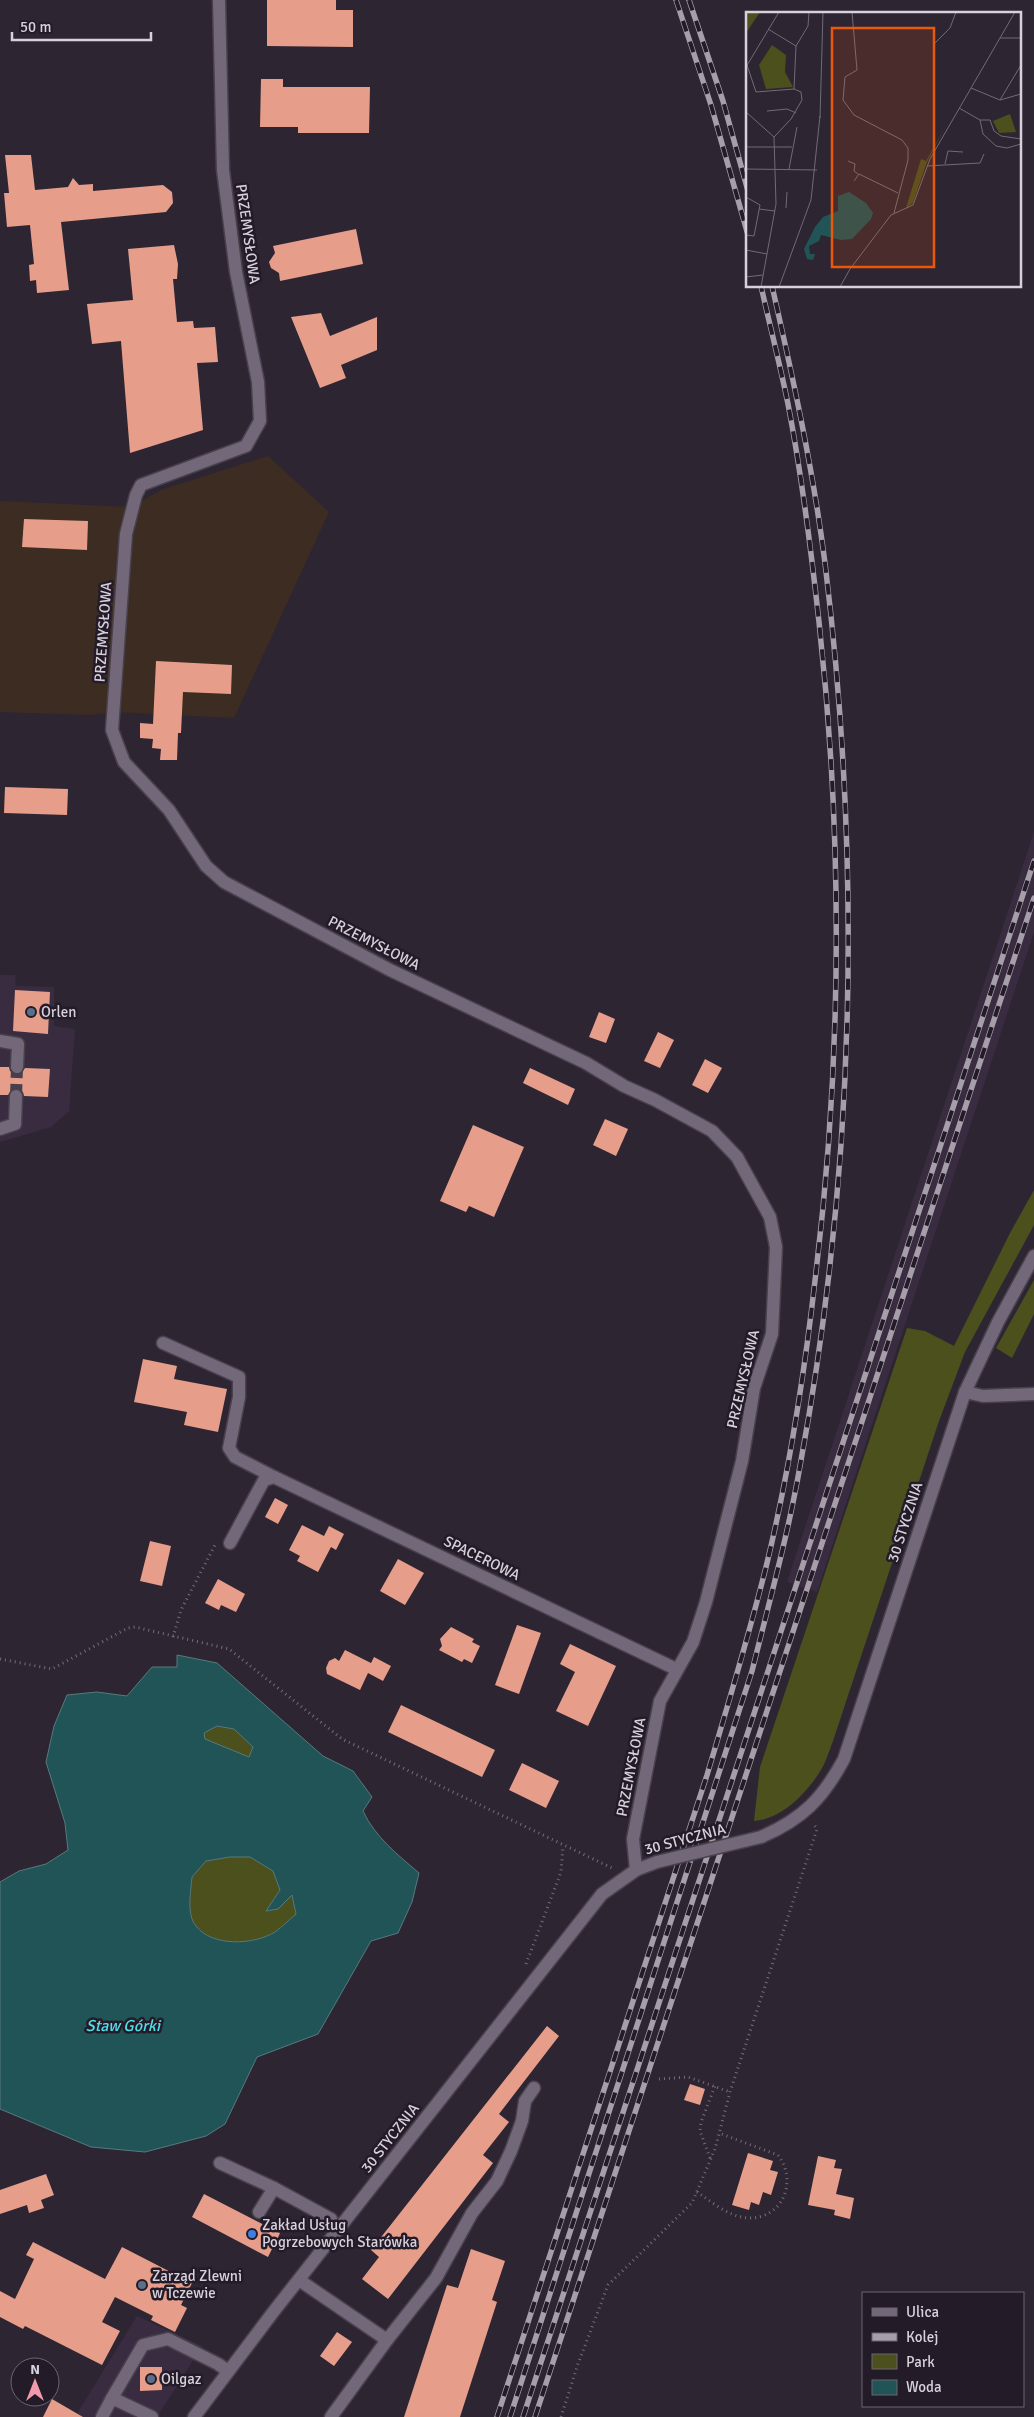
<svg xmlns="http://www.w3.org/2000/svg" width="1034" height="2417" font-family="Signika,sans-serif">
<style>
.built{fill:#392c40}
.industrial{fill:#3c2c22}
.green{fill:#4b501d}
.water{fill:#205456;stroke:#577a7e;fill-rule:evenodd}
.building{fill:#e69e8b}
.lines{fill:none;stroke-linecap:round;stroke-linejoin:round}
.minor-tunnel{stroke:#473f4c;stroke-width:12;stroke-dasharray:12 6;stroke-linecap:butt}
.minor-casing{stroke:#48414c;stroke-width:15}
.path{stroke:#756d79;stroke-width:3;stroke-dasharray:1 4;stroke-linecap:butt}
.minor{stroke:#736879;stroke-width:12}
.rail-casing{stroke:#a69faa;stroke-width:5.5}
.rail{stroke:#241b29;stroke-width:4;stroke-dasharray:11;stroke-linecap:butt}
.minor-bridge-casing{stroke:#48414c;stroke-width:15;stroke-linecap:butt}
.minor-bridge{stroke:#736879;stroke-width:12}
.service-dot{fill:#5c6f8a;stroke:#241b29;stroke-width:2}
.shop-dot{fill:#3f7fe0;stroke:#241b29;stroke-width:2}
.labels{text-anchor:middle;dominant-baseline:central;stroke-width:5;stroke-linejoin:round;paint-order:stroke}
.street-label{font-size:15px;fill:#d7d1db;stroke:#241b29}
.poi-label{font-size:15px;fill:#d7d1db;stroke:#241b29;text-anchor:start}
.water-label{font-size:16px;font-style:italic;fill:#50e0e8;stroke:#241b29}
.inset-road{fill:none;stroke:#726a76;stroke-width:1}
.view{fill:#e8590c;fill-opacity:0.15;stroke:#e8590c;stroke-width:2.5}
.inset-edge{fill:none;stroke:#d7d1db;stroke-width:2.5}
</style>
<rect width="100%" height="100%" fill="#2e2533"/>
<g class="built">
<polygon points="1034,832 1034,932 817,1592 787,1582"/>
<polygon points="0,975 15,975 16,986 54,987 54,1026 75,1029 69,1111 51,1127 0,1142"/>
<polygon points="137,2316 202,2346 157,2417 75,2417"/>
</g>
<polygon class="industrial" points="268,456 329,512 234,718 115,712 89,715 0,712 0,501 131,507 161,490"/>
<g class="green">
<path d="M1034,1190V1225L965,1352L939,1421L833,1741C829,1751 826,1762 821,1770C807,1793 782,1819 754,1821L760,1767L907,1328L925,1331L954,1346L1010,1233Z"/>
<polygon points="1034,1280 1034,1314 1012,1358 996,1348"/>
<polygon points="216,1726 234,1729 253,1747 249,1757 204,1739 204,1733"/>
<path d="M230,1857H250L273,1871L280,1890L266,1911L278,1909L292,1895L296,1914C289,1920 282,1927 275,1932C254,1945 212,1947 196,1926C186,1914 191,1891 192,1877L206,1861Z"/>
</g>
<path class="water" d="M177,1655L217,1663L323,1756L353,1771L372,1797L363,1811C375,1837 398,1855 419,1873L412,1902L398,1933L371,1941L318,2034L257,2057L225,2124L206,2136L145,2152L91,2147L0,2109V1882L19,1871L46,1864L68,1850L65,1823L46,1762L54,1726L67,1695L97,1692L127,1696L152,1667H177ZM217,1726L234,1729L253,1747L249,1757L205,1739L204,1733ZM230,1857H250L273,1871L280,1890L266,1911L278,1909L292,1895L296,1914C289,1920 282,1927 275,1932C254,1945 212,1947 196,1926C186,1914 191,1891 192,1877L206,1861Z"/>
<g class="building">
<polygon points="267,0 336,0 336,10 353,10 353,47 267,46"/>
<polygon points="261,79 283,79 283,87 370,87 369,133 298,133 298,127 260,127"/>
<polygon points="5,155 31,155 35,190 68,187 73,178 79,185 93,184 93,191 163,185 172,192 173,203 166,212 61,222 69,290 37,293 36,280 30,281 29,265 34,264 30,225 7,227 4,193 9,193"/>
<polygon points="356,229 363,264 280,281 279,273 271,268 269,262 275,253 273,246"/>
<polygon points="174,245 178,264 177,279 173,279 177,322 193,321 194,328 215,327 218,362 197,363 203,430 130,453 121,341 92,344 87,304 133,300 128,249"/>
<polygon points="321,313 330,336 377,317 377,350 341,365 346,378 320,388 291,317"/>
<polygon points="24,519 88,521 87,550 22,547"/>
<polygon points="156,661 232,665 231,694 183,692 181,733 178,733 177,760 160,760 161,749 152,748 153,739 140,738 140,723 153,724"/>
<polygon points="5,787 68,789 67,815 4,813"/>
<polygon points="15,990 50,992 48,1034 13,1031"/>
<polygon points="599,1012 615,1019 606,1043 589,1037"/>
<polygon points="658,1032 674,1040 660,1068 644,1061"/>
<polygon points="705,1059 722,1068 708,1093 692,1085"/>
<polygon points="0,1067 9,1067 10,1071 16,1075 21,1074 25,1068 50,1069 48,1097 24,1096 23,1092 17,1088 12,1089 8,1095 0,1095"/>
<polygon points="530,1068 575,1089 568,1105 523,1083"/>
<polygon points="605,1119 628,1129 616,1156 593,1145"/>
<polygon points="473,1125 524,1147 494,1217 469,1206 466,1212 440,1201"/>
<polygon points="143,1359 177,1366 174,1379 227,1389 218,1432 184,1425 187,1412 134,1402"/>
<polygon points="275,1498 288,1505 278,1524 265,1517"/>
<polygon points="302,1525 324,1536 329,1526 344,1534 336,1550 331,1547 318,1572 297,1561 300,1556 289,1550"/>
<polygon points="150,1541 171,1546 162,1586 140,1581"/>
<polygon points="398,1559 424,1573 405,1605 380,1591"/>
<polygon points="218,1579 245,1594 236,1612 221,1605 219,1610 205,1603"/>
<polygon points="517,1625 541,1633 519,1694 495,1685"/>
<polygon points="451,1627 474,1639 472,1642 480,1646 472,1663 464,1659 462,1662 439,1650 442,1646 440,1639"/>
<polygon points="570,1644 616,1666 588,1726 556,1711 575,1672 560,1664"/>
<polygon points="345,1650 371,1663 374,1657 391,1666 383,1681 368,1673 360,1690 327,1674 326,1668 329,1661 335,1658 339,1661"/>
<polygon points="401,1705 495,1750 482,1777 388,1732"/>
<polygon points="522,1763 559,1781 546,1808 509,1790"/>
<polygon points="547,2026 559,2036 499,2114 509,2122 483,2155 493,2163 388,2299 362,2279 379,2257 371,2250"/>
<polygon points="690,2084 705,2089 700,2105 684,2100"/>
<polygon points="748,2153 773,2161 770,2170 778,2172 771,2195 763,2192 759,2205 751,2202 749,2210 732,2205"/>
<polygon points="818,2156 836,2160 834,2168 842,2169 836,2194 854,2198 850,2219 834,2215 835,2210 808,2205"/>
<polygon points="46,2174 54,2195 41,2200 44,2208 29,2213 27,2205 0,2214 0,2190"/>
<polygon points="204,2194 280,2233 277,2240 281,2247 272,2249 268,2257 192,2217"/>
<polygon points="33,2242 105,2279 122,2247 192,2283 181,2305 187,2308 175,2332 151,2320 153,2316 115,2297 102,2322 120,2331 102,2365 25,2326 23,2329 0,2317 0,2291 15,2299 34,2259 26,2255"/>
<polygon points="471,2249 505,2261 492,2300 497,2302 460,2417 404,2417 447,2285 458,2288"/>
<polygon points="337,2332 352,2342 334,2366 320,2356"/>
<polygon points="140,2367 162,2367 162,2390 140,2391"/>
<polygon points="52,2399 83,2417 43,2417"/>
</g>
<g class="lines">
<polyline class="minor-tunnel" points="16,1096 17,1067"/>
<g class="minor-casing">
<g id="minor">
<polyline points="219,0 223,170 236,272 258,382 260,421 246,446 141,485 136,495 126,534 112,730 124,762 169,810 206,866 224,882 390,970 586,1063 624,1086 655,1100 712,1131 737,1157 770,1217 776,1247 772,1334 754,1388 742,1461 706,1602 693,1642 660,1701 633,1839 636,1870"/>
<polyline points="0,1041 18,1044 17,1067"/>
<polyline points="0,1129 15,1124 16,1096"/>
<polyline points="163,1343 239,1377 239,1397 229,1448 235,1457 274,1477"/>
<polyline points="965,1392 983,1396 1034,1394"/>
<polyline points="230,1543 264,1480 274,1477 676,1669"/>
<path d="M761,1837C803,1819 823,1798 844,1759L965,1392L998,1322L1034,1256"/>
<polyline points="220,2163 274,2188 331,2219"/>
<polyline points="259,2212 274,2188"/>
<polyline points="299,2280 387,2340 436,2278 472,2213 497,2181 511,2151 522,2121 525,2101 534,2088"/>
<polyline points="112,2398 143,2345 168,2339 218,2364 228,2371"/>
<polyline points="102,2417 112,2398 152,2417"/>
<polyline points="194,2417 274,2311 602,1894 636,1870 657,1862"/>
<polyline points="331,2417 387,2340"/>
</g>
</g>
<g class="path">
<polyline points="173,1637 181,1610 215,1545"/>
<polyline points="0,1659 52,1669 128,1628 135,1627 229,1649 342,1739 612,1868"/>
<polyline points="526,1964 561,1872 563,1846"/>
<polyline points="659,2079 688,2077 730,2092"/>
<polyline points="710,2158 700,2131 701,2122 715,2086"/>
<path d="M697,2192C712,2202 729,2217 748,2218C783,2219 798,2181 778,2155L719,2133"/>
<polyline points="561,2417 578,2364 608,2285 692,2203 715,2149 730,2092 817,1829 813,1823"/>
</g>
<use href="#minor" class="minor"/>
<g class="rail-casing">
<g id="rail">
<polyline points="676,0 711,105 748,235"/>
<polyline points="689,0 723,101 748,191"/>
<path d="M497,2417L707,1775C728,1705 749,1635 767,1563C790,1468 805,1370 816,1272C842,1056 843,839 819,622C811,549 802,476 788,404C780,365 770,326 761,286"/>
<path d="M510,2417L752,1671C769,1603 788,1535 800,1466C856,1165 862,866 825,563C813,469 793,378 772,286"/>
<polyline points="523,2417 1034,861"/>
<polyline points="535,2417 1034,898"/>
</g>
</g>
<use href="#rail" class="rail"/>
<g class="minor-bridge-casing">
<polyline id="minor-bridge" points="657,1862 761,1837"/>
</g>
<use href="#minor-bridge" class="minor-bridge"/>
</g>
<g class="service-dot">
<circle cx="31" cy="1012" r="5"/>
<circle cx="142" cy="2285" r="5"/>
<circle cx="151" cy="2379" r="5"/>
</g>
<circle class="shop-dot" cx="252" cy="2234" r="5"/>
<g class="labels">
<g class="street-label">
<text transform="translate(248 234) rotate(82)">PRZEMYSŁOWA</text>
<text transform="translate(103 632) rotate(-86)">PRZEMYSŁOWA</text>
<text transform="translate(374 943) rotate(27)">PRZEMYSŁOWA</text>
<text transform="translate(743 1379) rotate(-77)">PRZEMYSŁOWA</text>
<text transform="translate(905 1522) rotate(-72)">30 STYCZNIA</text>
<text transform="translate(482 1558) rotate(26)">SPACEROWA</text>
<text transform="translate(631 1767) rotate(-79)">PRZEMYSŁOWA</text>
<text transform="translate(685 1839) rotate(-15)">30 STYCZNIA</text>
<text transform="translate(390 2138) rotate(-52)">30 STYCZNIA</text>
</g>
<g class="poi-label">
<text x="41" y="1012">Orlen</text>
<text x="262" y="2225">Zakład Usług<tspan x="262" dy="17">Pogrzebowych Starówka</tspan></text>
<text x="152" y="2276">Zarząd Zlewni<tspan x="152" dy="17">w Tczewie</tspan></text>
<text x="161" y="2379">Oilgaz</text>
</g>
<g class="water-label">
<text x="123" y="2026">Staw Górki</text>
</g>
</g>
<g transform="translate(746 12)">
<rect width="275" height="275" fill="#2e2533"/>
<path d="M0,0H14L0,21ZM26,33L40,43L39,60L47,75L20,77L13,53ZM264,102L270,120L253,121L247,109ZM199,115L181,150L167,191L160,196L175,147L180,149Z" fill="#4b501d"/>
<path d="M103,180L120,191L127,201L125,207L106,227L95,228L75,223L73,229L63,234L64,242H69L67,248L61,247L58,237L69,215L77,205L92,199V184Z" fill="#205456"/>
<path class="inset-road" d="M106,0L111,58L99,65L97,88L108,103L156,128L162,136V148L148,201M22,17L50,34M254,26H275M188,32L204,16L210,0M1,53L10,80L48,77M0,55L33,0M225,76L254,88L275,82M254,88L275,53M213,96L234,108H244L248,119L255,124L275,127M21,99L41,97L50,101M0,100L28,125M74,106L77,0M234,108L237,122L250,134L261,136L275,132M0,135H46M102,149L109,152L108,159L112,162M199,152L202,139L217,140M181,154L234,151L238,142M0,157L71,158M43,157L51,115M108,169L113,162L152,181M0,185L14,193L8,224L0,223M40,196L41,180M13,197L29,199M0,238L21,242M0,265L17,263M15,275L30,192L28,125L45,107L56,88L55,80L48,77L50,34L62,14L63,0M33,275L65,188L74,104M94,275L104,257L145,203L167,193L184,147L269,0"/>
<path class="view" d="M86,16H188V255H86Z"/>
<rect width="275" height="275" class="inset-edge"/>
</g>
<rect x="862" y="2292" width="162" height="115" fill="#241b29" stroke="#6c6470"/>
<rect x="872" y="2308" width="25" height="8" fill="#736879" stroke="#6c6470"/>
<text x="906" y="2317" font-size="15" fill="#d7d1db">Ulica</text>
<rect x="872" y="2333" width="25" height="8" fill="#a69faa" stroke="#6c6470"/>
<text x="906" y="2342" font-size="15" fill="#d7d1db">Kolej</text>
<rect x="872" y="2354" width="25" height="15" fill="#4b501d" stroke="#6c6470"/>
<text x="906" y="2367" font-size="15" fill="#d7d1db">Park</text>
<rect x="872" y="2380" width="25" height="15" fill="#205456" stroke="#6c6470"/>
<text x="906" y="2392" font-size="15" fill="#d7d1db">Woda</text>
<g transform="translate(35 2382)"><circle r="24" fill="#241b29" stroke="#6c6470"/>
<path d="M0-4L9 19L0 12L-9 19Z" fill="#f29aad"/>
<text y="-8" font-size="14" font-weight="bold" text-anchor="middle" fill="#d7d1db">N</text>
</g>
<path d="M12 32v8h139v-8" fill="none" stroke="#d7d1db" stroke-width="2.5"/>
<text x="20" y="32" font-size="15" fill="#d7d1db" stroke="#241b29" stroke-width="4" paint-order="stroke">50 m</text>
</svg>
